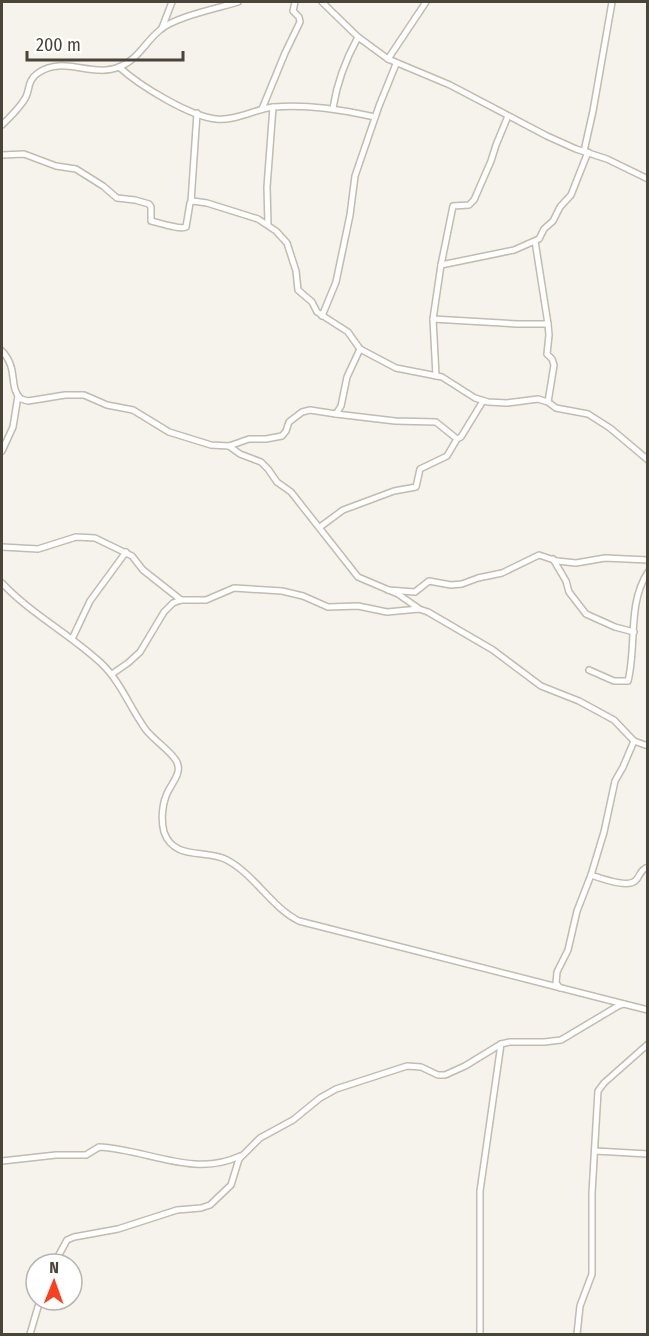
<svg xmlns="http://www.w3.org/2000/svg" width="649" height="1336" font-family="'Fira Sans Condensed',sans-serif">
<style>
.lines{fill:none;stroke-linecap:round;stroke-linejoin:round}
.street-casing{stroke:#c2bbae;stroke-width:8}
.street{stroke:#fff;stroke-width:5}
</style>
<rect width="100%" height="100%" fill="#f6f3ec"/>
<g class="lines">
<g class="street-casing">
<g id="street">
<polyline points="322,2 358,37 388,59 450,85 547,136 576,149 607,159 648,179"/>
<polyline points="162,28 172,2"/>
<polyline points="388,59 426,2"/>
<path d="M119,67C140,86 189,116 216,119C236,121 255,109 274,107C309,104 342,110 375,117"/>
<path d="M333,108C337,82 346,59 358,37"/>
<polyline points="262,109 285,53 300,22 299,17 293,11 295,2"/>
<path d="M2,125C10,117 20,108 26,97C30,87 28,80 38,73C63,55 92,78 119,67C138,60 145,42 160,30C174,17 219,8 238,2"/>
<polyline points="584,151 593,111 612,2"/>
<path d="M2,155L24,154L56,166L76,169L103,186L117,198L135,200L149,204L151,207V221C160,223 180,230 186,227L190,203L193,201L207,203L258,219L276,231L287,243L296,271L298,290L312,302L317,312L348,332L360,349L396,368L442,377L475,398L488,402L507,403L538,399L548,402L556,408L588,414L610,428L648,460"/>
<polyline points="191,202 197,113"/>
<polyline points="268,225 267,187 273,107"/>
<polyline points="535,241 548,324 549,335 547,354 552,359 554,365 548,402"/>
<polyline points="441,265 514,250 539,239 544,229 553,221 560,207 571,195 588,152"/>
<polyline points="322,316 336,282 350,215 355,176 379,106 396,64"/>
<polyline points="433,319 517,324 548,324"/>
<path d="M2,351C19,369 8,387 21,399L28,401L65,395H84L107,405L133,410L169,432L211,445L229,446L249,439H266L282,436L286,431L289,422L302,412L310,410L336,414L341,406L347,377L360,349"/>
<polyline points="436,376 433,319 441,265 453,206 469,205 474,200 491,161 496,145 508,116"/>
<polyline points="336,414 395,421 436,422 457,439 461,437 483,401"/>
<polyline points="229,446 240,454 261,462 268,469 277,482 291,492 358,577 398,594 418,608"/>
<polyline points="2,451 13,427 18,396"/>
<polyline points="320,527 343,510 394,491 416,487 420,469 447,456 457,439"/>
<polyline points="2,547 38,549 76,537 95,538 132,556 143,570 181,600"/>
<polyline points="553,559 566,581 569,592 586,614 615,627 634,632"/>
<path d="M2,583C31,614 70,634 101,663C121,682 130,708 146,730C155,741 167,748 175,759C185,772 170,784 166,796C162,806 161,821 164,832C174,861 206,849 227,860C255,875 271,907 299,921L624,1004"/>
<polyline points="388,590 415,592 429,581 451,585 462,584 478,578 502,573 539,555 557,561 576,563 605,558 648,560"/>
<polyline points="72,639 90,601 126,552"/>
<path d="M589,670L614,681H628C637,645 627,604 648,572"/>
<polyline points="112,674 128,663 140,652 164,612 173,603 181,600 206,600 234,588 282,591 303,596 328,607 358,606 387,612 419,609 428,612 493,650 541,686 579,701 614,720 634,741 648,746"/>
<path d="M591,875C600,878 627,888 635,881C641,876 639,870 648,867"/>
<polyline points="560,988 556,983 557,972 568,950 577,911 591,875 604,832 615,781 623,767 634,741"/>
<polyline points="595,1151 648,1154"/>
<path d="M2,1161L56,1155H86L99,1147C146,1149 194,1178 240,1156"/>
<polyline points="54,1264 67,1240 74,1237 118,1229 177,1210 201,1208 210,1205 231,1185 239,1159 260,1138 293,1120 320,1098 336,1089 407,1066 421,1067 438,1075 445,1075 465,1066 501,1044 510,1042 544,1042 561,1040 618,1006 624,1004 648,1010"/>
<polyline points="30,1334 40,1300"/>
<polyline points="480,1334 480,1191 501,1044"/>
<polyline points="577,1334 580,1306 592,1274 592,1193 598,1091 604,1083 648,1044"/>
</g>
</g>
<use href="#street" class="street"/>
</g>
<rect width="649" height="1336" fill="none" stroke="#4b4439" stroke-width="6"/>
<g transform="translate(54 1282) rotate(1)"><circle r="28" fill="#ffffff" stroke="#b7b4b0" stroke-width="1.5"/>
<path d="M0-4.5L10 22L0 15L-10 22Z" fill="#fc3f1d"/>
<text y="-9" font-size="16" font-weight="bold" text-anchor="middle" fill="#4b4439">N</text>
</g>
<path d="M27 51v9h156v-9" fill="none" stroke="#4b4439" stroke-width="3"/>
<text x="36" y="51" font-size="18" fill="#4b4439" stroke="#ffffff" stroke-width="4.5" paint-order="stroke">200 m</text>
</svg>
